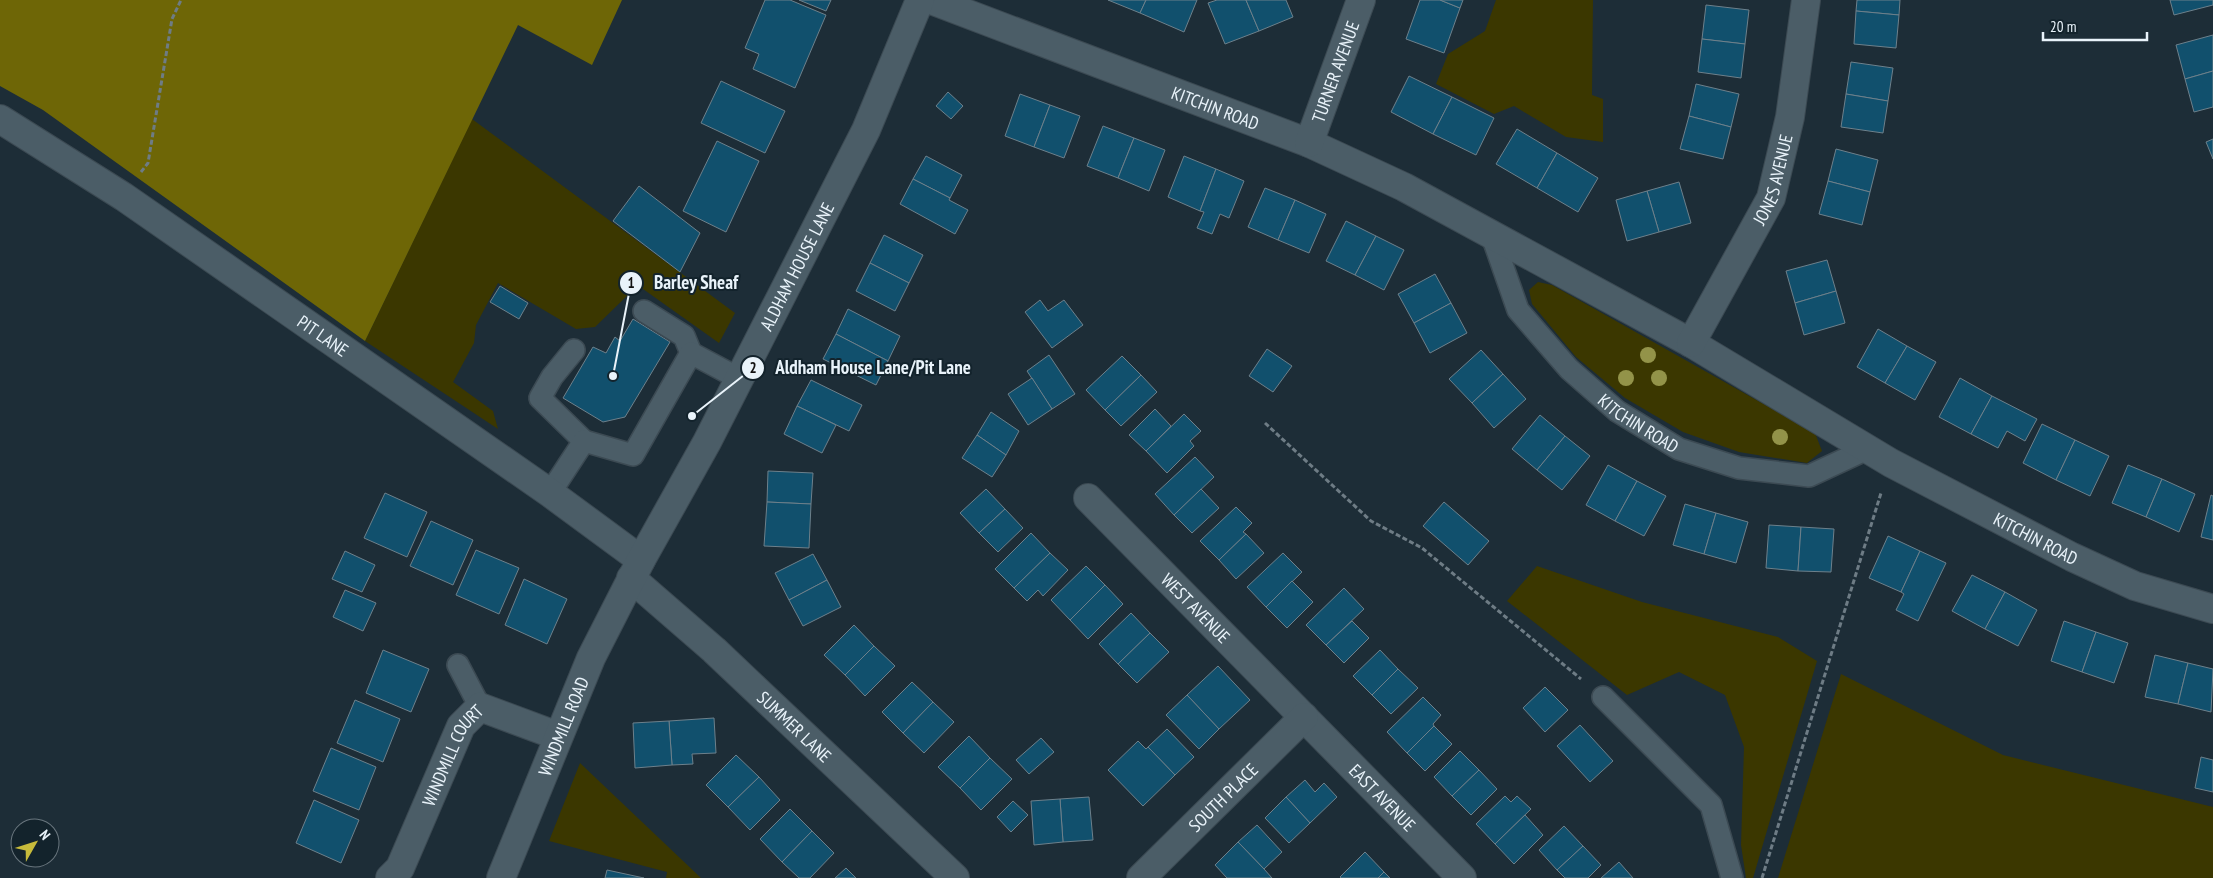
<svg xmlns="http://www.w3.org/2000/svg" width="2213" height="878" font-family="'PT Sans Narrow',sans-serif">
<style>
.green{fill:#3b3700}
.forest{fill:#6e6606}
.building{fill:#11506d;stroke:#6d808b}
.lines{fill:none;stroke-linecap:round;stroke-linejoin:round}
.service-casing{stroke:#3c4a53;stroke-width:24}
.minor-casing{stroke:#3c4a53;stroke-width:30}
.tertiary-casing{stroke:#3c4a53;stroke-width:30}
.path{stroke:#6e7c85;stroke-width:3;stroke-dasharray:5 2.5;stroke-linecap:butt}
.service{stroke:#4b5d67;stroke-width:21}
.minor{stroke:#4b5d67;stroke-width:28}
.tertiary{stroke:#4b5d67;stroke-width:28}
.tree{fill:#939349}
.labels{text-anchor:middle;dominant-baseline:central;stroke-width:4;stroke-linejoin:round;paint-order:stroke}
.street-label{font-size:18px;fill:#e9f3fa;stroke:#13232c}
.leader{fill:none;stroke:#e9f3fa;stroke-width:2}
.callout-dot{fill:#e9f3fa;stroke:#13232c;stroke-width:2}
.mark-label{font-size:15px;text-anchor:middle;font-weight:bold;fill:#111}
.callout-label{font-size:19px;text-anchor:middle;font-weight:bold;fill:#e9f3fa;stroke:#13232c;stroke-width:4;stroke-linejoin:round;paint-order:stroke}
</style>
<rect width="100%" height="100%" fill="#1d2d37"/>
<g class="green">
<polygon points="1496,0 1593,0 1592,95 1603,99 1603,142 1566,137 1514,106 1494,114 1436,84 1448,54 1485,31"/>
<polygon points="472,119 735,313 719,343 643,289 632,291 595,327 576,329 498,283 476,325 474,343 453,382 493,411 498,429 365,341"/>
<polygon points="1538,282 1552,285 1815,433 1822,451 1807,463 1739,452 1683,432 1625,398 1576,357 1532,304 1529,290"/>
<polygon points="1537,566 1642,602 1778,637 1817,661 1753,878 1746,878 1741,845 1744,747 1725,695 1679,672 1627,695 1507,601"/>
<polygon points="1841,674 2003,755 2213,807 2213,878 1778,878"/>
<polygon points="580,763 701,878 666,878 667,872 549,841"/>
</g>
<polygon class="forest" points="0,0 622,0 592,65 518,25 365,341 43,110 0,86"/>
<g class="building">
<polygon points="765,0 790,0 826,15 795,88 753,69 759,54 745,48"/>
<polygon points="799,0 831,0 826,11"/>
<polygon points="1108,0 1146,0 1140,13"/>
<polygon points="1146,0 1197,0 1184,32 1140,13"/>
<polygon points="1217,0 1246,0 1259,31 1225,44 1208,3"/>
<polygon points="1246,0 1286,0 1293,17 1259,31"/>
<polygon points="1420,0 1440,0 1460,8 1444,53 1406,39"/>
<polygon points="1440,0 1463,0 1460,8"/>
<polygon points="1857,0 1900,0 1899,15 1856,11"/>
<polygon points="2170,0 2213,0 2213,5 2174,15"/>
<polygon points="1706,5 1749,10 1745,44 1702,39"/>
<polygon points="1856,11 1899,15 1896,48 1854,44"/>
<polygon points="2213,35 2213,71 2185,79 2176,45"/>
<polygon points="1702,39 1745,44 1741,78 1698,72"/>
<polygon points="1851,62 1893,68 1888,101 1846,94"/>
<polygon points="2213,71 2213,107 2194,112 2185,79"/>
<polygon points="1409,76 1452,97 1433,134 1391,112"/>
<polygon points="721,81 785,111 765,153 701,123"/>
<polygon points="1696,84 1739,94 1731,127 1689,116"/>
<polygon points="948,92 963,106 951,119 936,106"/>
<polygon points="1020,94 1050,105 1034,147 1005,136"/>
<polygon points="1846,94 1888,101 1883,133 1841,127"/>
<polygon points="1452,97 1494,118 1476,155 1433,134"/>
<polygon points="1050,105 1080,116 1064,158 1034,147"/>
<polygon points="1689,116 1731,127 1723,159 1680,149"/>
<polygon points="1103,126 1134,138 1118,178 1087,166"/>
<polygon points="1517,129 1557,153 1537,188 1496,164"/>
<polygon points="1134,138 1165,150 1149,191 1118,178"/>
<polygon points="2213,139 2213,159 2206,142"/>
<polygon points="717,141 759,161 726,232 683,211"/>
<polygon points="1836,149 1878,160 1870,192 1828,181"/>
<polygon points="1557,153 1598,178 1578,212 1537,188"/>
<polygon points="926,156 962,175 950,198 913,179"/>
<polygon points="1184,156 1216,169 1200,211 1168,197"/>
<polygon points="1216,169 1244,181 1229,218 1220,214 1212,234 1197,228 1204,212 1200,211"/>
<polygon points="913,179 950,198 949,200 968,210 955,234 900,204"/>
<polygon points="1828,181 1870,192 1862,225 1819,214"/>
<polygon points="1679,182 1691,223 1659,232 1647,191"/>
<polygon points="639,186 700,233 680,272 613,221"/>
<polygon points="1265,188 1295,200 1278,240 1248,227"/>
<polygon points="1647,191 1659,232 1627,241 1616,200"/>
<polygon points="1295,200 1326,214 1309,253 1278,240"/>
<polygon points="1346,221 1376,236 1355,275 1326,261"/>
<polygon points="884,235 923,255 909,283 870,263"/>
<polygon points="1376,236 1404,250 1384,290 1355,275"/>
<polygon points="1827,260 1836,291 1795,303 1786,271"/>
<polygon points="870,263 909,283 895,311 856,291"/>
<polygon points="1435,274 1451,303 1414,323 1398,294"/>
<polygon points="500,286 528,303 519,319 490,302"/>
<polygon points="1836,291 1845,323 1804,335 1795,303"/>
<polygon points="1040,300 1048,311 1064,300 1083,325 1052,348 1025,312"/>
<polygon points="1451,303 1467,333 1430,353 1414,323"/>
<polygon points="848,309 900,336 888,361 836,334"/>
<polygon points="633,319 670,342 625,417 603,422 563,398 593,347 606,353 615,337 620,341"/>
<polygon points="1878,329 1907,346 1885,383 1857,367"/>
<polygon points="836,334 888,361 876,385 823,359"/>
<polygon points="1907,346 1936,362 1915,400 1885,383"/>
<polygon points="1267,349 1292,366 1273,392 1249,376"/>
<polygon points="1481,350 1503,374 1472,403 1449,379"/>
<polygon points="1049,355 1075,394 1052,409 1027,371"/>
<polygon points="1122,356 1141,375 1105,410 1086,390"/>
<polygon points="1503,374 1526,399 1494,428 1472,403"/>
<polygon points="1141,375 1157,392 1121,426 1105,410"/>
<polygon points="1032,378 1052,409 1028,425 1008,394"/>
<polygon points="1960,378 1992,396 1971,434 1939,417"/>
<polygon points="811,380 862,405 849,431 797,406"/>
<polygon points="1992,396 2037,419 2025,441 2007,431 1998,448 1971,434"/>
<polygon points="797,406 836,425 822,453 784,434"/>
<polygon points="1155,409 1171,426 1146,451 1129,435"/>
<polygon points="991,412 1019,431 1006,455 977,435"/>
<polygon points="1184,414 1201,431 1190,441 1194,446 1167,473 1146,451"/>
<polygon points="1540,415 1565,436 1537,470 1512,449"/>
<polygon points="2042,424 2075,440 2056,480 2023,463"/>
<polygon points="977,435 1006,455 992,477 962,458"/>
<polygon points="1565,436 1590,456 1562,490 1537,470"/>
<polygon points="2075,440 2109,456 2090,496 2056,480"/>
<polygon points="1195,457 1214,477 1174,515 1155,494"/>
<polygon points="1608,465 1637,481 1615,521 1586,505"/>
<polygon points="2128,465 2162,479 2146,517 2112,503"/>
<polygon points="768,471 813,473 811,504 767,502"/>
<polygon points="2162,479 2195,494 2179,532 2146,517"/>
<polygon points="1637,481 1666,496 1644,536 1615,521"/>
<polygon points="986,489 1005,509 979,533 960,513"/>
<polygon points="1201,489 1219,508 1192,533 1174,515"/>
<polygon points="385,493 427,512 407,557 364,538"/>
<polygon points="2211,495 2213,496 2213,540 2201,537"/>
<polygon points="767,502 811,504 809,548 764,546"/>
<polygon points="1444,502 1489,541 1468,565 1423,526"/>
<polygon points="1685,504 1716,513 1704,554 1673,545"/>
<polygon points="1236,507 1252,523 1243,532 1246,534 1219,560 1200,541"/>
<polygon points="1005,509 1023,528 998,552 979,533"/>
<polygon points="1716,513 1748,522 1736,563 1704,554"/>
<polygon points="431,521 473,540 453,585 410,566"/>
<polygon points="1769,525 1801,527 1798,571 1766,568"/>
<polygon points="1801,527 1834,529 1831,572 1798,571"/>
<polygon points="1031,533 1050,553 1014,588 995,569"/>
<polygon points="1246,534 1264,553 1236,579 1219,560"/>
<polygon points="1888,536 1920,551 1901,592 1869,578"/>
<polygon points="476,550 519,568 499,614 456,595"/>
<polygon points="345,551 375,565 362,592 332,579"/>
<polygon points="1920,551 1946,563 1918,621 1896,610 1904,594 1901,592"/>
<polygon points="1050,553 1068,570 1043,596 1038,590 1027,601 1014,588"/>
<polygon points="1283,553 1302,572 1266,607 1247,587"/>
<polygon points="813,554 827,580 789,600 775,573"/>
<polygon points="1086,566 1105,585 1070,620 1051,600"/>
<polygon points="1972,575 2005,592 1985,629 1952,611"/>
<polygon points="524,579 567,599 547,644 505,625"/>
<polygon points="827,580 841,607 803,626 789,600"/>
<polygon points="1292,581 1313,602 1287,628 1266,607"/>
<polygon points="1105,585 1123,604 1088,639 1070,620"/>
<polygon points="1344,588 1364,609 1326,645 1306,625"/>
<polygon points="345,590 376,603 363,631 333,617"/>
<polygon points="2005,592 2037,610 2018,646 1985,629"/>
<polygon points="1131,613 1150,633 1118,664 1099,644"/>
<polygon points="1352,621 1369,638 1344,663 1326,645"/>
<polygon points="2064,621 2096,632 2082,672 2051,661"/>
<polygon points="854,625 874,646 845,675 824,655"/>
<polygon points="2096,632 2128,643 2114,683 2082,672"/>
<polygon points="1150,633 1169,652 1137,683 1118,664"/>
<polygon points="874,646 895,666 865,696 845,675"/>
<polygon points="383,650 429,669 411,712 366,693"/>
<polygon points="1380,650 1398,669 1372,695 1353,676"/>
<polygon points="2155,655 2188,663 2178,704 2145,697"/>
<polygon points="2188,663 2213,669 2211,712 2178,704"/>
<polygon points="1218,666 1250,700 1219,729 1187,695"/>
<polygon points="1398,669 1418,688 1391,714 1372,695"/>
<polygon points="912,682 933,702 903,733 882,712"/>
<polygon points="1545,687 1568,710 1545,732 1523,708"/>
<polygon points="1187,695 1219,729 1199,749 1166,715"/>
<polygon points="1423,697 1441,715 1433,724 1434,726 1407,753 1387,732"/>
<polygon points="355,700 400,719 383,762 337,743"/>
<polygon points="933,702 954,722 924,753 903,733"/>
<polygon points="714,718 716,753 692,754 693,764 672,765 669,721"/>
<polygon points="669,721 672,765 635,768 633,723"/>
<polygon points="1580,725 1613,761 1590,782 1557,746"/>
<polygon points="1434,726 1452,744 1425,771 1407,753"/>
<polygon points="1167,729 1194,757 1175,775 1148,747"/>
<polygon points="969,736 990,758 960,788 938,767"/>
<polygon points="1041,738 1054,752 1029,774 1016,760"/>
<polygon points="1138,741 1146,749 1148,747 1175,775 1143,806 1108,770"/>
<polygon points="331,748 376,767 359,810 313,791"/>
<polygon points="1460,751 1479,770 1452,796 1434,777"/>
<polygon points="736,755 759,777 728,807 706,785"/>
<polygon points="2201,757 2213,760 2213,792 2195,788"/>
<polygon points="990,758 1012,779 981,810 960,788"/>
<polygon points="1479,770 1497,789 1471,815 1452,796"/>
<polygon points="759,777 780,800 750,830 728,807"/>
<polygon points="1305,780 1315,792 1324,783 1337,797 1310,823 1286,797"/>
<polygon points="1505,796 1511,802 1517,796 1531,809 1495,844 1476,824"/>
<polygon points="1089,797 1093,840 1063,842 1060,799"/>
<polygon points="1286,797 1310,823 1289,843 1265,818"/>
<polygon points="1060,799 1063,842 1034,845 1031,801"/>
<polygon points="314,800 359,820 341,863 296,843"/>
<polygon points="1013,801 1028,815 1011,832 997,817"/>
<polygon points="790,809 812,831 782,862 760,839"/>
<polygon points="1525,815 1543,835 1514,864 1495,844"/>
<polygon points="1257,825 1282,852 1264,869 1238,842"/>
<polygon points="1564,826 1583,846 1557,870 1539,850"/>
<polygon points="812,831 834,853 810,878 799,878 782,862"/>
<polygon points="1238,842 1264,869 1272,878 1227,878 1215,865"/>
<polygon points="1583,846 1601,865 1588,878 1565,878 1557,870"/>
<polygon points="1365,852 1384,872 1378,878 1341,878 1340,877"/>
<polygon points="1619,862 1633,878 1601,878"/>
<polygon points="846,868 856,878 835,878"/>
<polygon points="607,870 644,878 605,878"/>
<polygon points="1384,872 1390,878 1378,878"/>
</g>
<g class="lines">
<g class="service-casing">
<g id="service">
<path id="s1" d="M1491,233L1518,310L1569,369L1617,411L1679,449L1739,468L1809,476L1867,449"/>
<polyline points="644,311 684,336 691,353"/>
<polyline points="574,350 552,377 540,398 584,441"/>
<polyline points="550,493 584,441 633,455 691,353 738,378"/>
<polyline points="458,665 480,707"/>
<polyline points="1603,697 1711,805 1732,878"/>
</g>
</g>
<g class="minor-casing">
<g id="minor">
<path id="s2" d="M931,0L1309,143L1404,187L1691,343L1891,463L2072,557L2135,586L2213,609"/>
<path id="s3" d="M0,119L124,197L550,493L641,560"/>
<path id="s4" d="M1309,143L1361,0"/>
<path id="s5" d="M1691,343L1771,198L1790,117L1806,0"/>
<path id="s6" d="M1088,498L1462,878"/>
<path id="s7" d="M390,878L400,868L461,726L480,707L558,736"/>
<path id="s8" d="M1141,878L1304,717"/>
</g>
</g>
<g class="tertiary-casing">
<g id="tertiary">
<path id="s9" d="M631,578L714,650L955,878"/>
<path id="s10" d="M501,878L591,658L641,560L707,442L866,130L920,0"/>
</g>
</g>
<g class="path">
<polyline points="141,172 148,163 172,19 181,0"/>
<polyline points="1265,423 1371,521 1422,548 1581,679"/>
<polyline points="1762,878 1881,493"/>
</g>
<use href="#service" class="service"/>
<use href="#minor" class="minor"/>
<use href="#tertiary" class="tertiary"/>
</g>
<g class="tree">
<circle cx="1648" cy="355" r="8"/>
<circle cx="1626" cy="378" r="8"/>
<circle cx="1659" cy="378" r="8"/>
<circle cx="1780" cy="437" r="8"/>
</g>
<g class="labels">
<g class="street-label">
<text stroke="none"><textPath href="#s4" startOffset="76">TURNER AVENUE</textPath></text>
<text stroke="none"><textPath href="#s2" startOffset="304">KITCHIN ROAD</textPath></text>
<text stroke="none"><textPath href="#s5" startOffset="184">JONES AVENUE</textPath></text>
<text stroke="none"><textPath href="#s10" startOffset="680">ALDHAM HOUSE LANE</textPath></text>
<text stroke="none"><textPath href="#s3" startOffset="389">PIT LANE</textPath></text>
<text stroke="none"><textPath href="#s1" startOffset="248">KITCHIN ROAD</textPath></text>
<text stroke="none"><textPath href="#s2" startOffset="1232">KITCHIN ROAD</textPath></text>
<text stroke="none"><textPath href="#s6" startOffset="154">WEST AVENUE</textPath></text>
<text stroke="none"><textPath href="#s10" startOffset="164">WINDMILL ROAD</textPath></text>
<text stroke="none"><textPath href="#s9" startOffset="221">SUMMER LANE</textPath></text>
<text stroke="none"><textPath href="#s7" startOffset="139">WINDMILL COURT</textPath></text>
<text stroke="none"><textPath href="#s8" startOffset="115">SOUTH PLACE</textPath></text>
<text stroke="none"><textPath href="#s6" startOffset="420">EAST AVENUE</textPath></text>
</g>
</g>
<path class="leader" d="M613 376L631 283M692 416L753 368"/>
<g class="callout-dot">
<circle cx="613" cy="376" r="5"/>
<circle cx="692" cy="416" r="5"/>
<circle cx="631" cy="283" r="12"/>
<circle cx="753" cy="368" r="12"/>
</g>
<g class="mark-label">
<text x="631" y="288">1</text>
<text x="753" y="373">2</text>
</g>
<g class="callout-label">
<text x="696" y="289">Barley Sheaf</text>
<text x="873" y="374">Aldham House Lane/Pit Lane</text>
</g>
<g transform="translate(35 843) rotate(51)"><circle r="24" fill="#13232c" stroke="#69767e"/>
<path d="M0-4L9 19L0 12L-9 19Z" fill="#c7bb3b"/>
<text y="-8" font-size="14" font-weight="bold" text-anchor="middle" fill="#e9f3fa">N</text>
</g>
<path d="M2043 32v8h104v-8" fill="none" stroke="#e9f3fa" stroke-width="2.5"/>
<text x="2050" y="32" font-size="15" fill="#e9f3fa" stroke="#13232c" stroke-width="4" paint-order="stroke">20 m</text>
</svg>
